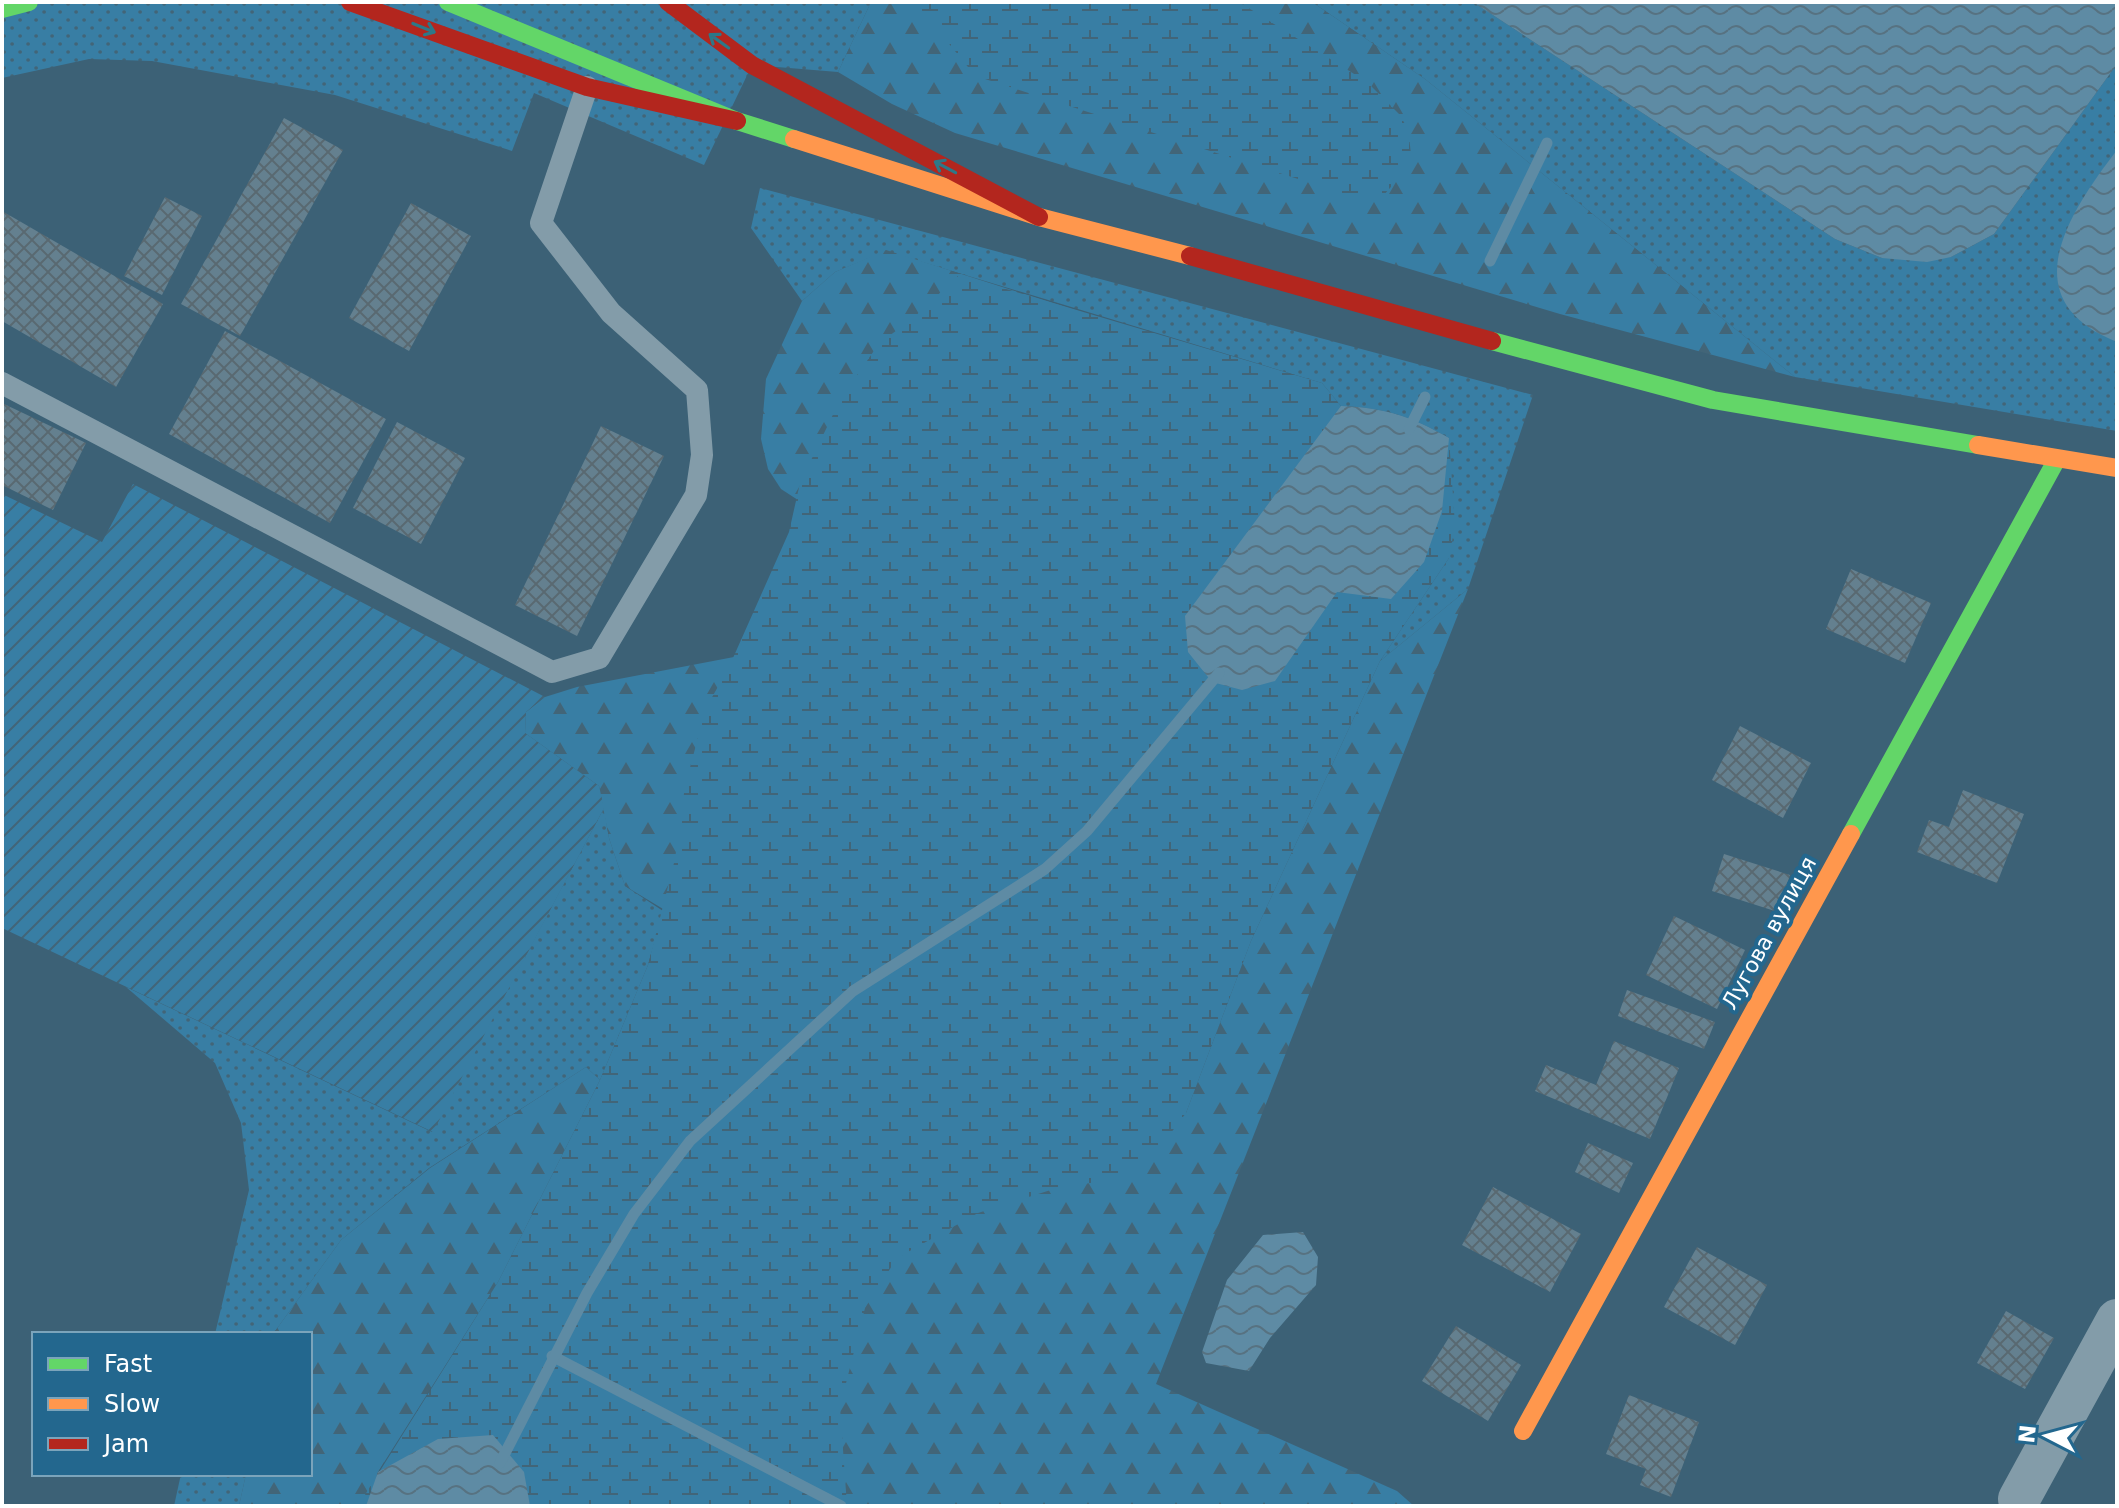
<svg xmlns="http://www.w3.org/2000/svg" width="2119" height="1508" font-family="'DejaVu Sans',sans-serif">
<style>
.grass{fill:url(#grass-dots)}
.forest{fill:url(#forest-firs)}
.wetland{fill:url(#wetland-marsh)}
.garden{fill:url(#garden-furrows)}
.water{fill:url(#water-waves)}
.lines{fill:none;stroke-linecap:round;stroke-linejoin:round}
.stream{stroke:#5e8ba4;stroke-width:11}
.building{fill:url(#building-cross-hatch)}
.lane{stroke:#839ca9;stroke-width:22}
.street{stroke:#839ca9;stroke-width:42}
.fast{stroke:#63d668;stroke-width:18}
.slow{stroke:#ff974d;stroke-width:18}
.jam{stroke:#b3261e;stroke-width:18}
.oneway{stroke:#2d7888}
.labels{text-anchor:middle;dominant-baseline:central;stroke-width:8;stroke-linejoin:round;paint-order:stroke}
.street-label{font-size:22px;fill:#fff;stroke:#23678e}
</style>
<defs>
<pattern id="grass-dots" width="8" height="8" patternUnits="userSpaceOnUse" patternTransform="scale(2)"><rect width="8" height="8" fill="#387ea4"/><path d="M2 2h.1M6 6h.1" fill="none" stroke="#426578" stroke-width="1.8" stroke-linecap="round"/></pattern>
<pattern id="forest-firs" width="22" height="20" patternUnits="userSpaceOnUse" patternTransform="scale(2)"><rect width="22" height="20" fill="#387ea4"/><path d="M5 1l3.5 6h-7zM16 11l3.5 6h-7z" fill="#426578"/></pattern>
<pattern id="wetland-marsh" width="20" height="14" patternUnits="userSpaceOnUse" patternTransform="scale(2)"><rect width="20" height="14" fill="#387ea4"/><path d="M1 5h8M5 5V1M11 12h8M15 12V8" fill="none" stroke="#426578"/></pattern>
<pattern id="garden-furrows" width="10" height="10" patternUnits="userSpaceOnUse" patternTransform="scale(2)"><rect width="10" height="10" fill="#387ea4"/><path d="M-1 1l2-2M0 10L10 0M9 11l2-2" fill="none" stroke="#426578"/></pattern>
<pattern id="water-waves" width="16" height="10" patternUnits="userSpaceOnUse" patternTransform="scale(2)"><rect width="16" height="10" fill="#5e8ba4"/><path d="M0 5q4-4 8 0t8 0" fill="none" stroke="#577281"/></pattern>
<pattern id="building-cross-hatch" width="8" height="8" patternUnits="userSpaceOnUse" patternTransform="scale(2)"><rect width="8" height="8" fill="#64808f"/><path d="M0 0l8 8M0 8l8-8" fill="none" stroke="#596971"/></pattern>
</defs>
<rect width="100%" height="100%" fill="#3c6176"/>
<g class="grass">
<polygon points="2,2 871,2 838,72 752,65 704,165 534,93 512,151 335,95 152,61 89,59 2,78"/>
<polygon points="1312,2 1473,2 1835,239 1882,258 1951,257 1994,234 2117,64 2117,431 1795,377 1425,79"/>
<path d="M760,188L1533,395L1468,589L1380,661L1449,558V438C1410,416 1386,408 1341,406L1322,383L886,251L835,272L802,301L751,228Z"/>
<polygon points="604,808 609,838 625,886 663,911 648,965 600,1080 586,1067 429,1168 341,1240 273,1334 215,1334 249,1190 241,1123 215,1063 126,987 432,1132"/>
<polygon points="181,1474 246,1474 239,1506 174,1506"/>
</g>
<g class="forest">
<polygon points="871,2 1312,2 1425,79 1795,377 1560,314 955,133 892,104 838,72"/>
<polygon points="886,250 1094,316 835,524 781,489 768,469 761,439 766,379 802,301 835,272"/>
<polygon points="1468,589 1156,1384 1397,1491 1414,1506 789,1506 710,1170 1186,1113 1251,941 1380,661"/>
<polygon points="734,657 693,927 625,886 609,838 599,786 525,733 526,712 545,697 577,687"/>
<polygon points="586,1067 600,1080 498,1282 378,1472 366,1506 239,1506 246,1474 310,1474 310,1334 273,1334 341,1240 430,1168"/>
</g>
<g class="wetland">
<polygon points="915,2 1239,2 1367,82 1399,114 1408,129 1411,154 1404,172 1383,196 1351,196 985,79 968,67"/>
<path d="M959,275L1322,383L1341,406C1386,408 1411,416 1449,438L1455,525L1449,558L1380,661L1251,941L1186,1113L1152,1158L1110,1180L1057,1188L978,1213L897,1258L865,1308L840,1407L847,1506H358L498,1282L600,1080L648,965L675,859L685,786L706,708L729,667L789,532L800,483L840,400L880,342L909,322Z"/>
</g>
<polygon class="garden" points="133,484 545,697 526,712 525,733 599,786 604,808 433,1132 2,928 2,494 102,542"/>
<g class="water">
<polygon points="1473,2 2117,2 2117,64 1994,234 1951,257 1927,262 1882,258 1835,239"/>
<path d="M2117,150V342C2011,300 2068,214 2117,150Z"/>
<path d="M1341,406C1386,408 1410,416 1449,438L1442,511L1424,562L1391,599L1337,592L1275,681L1242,690L1212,682L1188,652L1185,616Z"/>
<polygon points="1303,1232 1318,1257 1316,1285 1270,1338 1249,1371 1206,1363 1202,1352 1227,1280 1263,1235"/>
<polygon points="493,1435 524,1472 530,1506 366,1506 378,1472 438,1439"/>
</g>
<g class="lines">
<g class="stream">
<polyline points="1490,261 1547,143"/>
<polyline points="1409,429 1425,397"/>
<polyline points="552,1356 841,1506"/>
<polyline points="500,1463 587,1293 634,1214 690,1141 853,991 1045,869 1087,831 1219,673"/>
</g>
</g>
<g class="building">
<polygon points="284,118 343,150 240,336 181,304"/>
<polygon points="165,197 202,216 162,295 124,276"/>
<polygon points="411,203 471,236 409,351 349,318"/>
<polygon points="2,211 163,304 116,387 2,321"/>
<polygon points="225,331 386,419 330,523 169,434"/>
<polygon points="2,403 86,443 53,510 2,485"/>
<polygon points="397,422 465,458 421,544 353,508"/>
<polygon points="601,426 664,456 577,636 515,605"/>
<polygon points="1851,569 1931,603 1905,663 1826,629"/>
<polygon points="1740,726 1811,763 1783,818 1712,780"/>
<polygon points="1963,790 2024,814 1997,883 1917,852 1929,820 1949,827"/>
<polygon points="1724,854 1790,875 1778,912 1712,891"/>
<polygon points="1674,916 1745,950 1717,1009 1646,975"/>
<polygon points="1627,990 1715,1022 1704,1049 1618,1016"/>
<polygon points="1614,1041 1679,1068 1650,1139 1535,1091 1546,1065 1596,1085"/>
<polygon points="1588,1143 1633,1163 1619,1193 1575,1172"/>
<polygon points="1493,1187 1581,1234 1550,1292 1462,1245"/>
<polygon points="1697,1247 1767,1285 1735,1345 1664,1307"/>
<polygon points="2006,1311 2054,1338 2025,1389 1977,1363"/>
<polygon points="1456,1326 1521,1365 1488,1421 1422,1381"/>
<polygon points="1629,1395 1699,1422 1671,1497 1640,1485 1646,1469 1606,1454"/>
</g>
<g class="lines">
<polyline class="lane" points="2,383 552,672 599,658 696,495 702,455 697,390 611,313 541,223 587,87"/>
<polyline class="street" points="2019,1499 2117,1320"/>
<g class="fast">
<polyline points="448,2 737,121 794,139"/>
<polyline points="2,9 29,2"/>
<polyline points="1492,341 1713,400 1978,445"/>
<polyline points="1851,834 2057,459"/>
</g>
<g class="slow">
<polyline points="794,139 1039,217 1190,256"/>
<polyline points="1978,445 2117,468"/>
<polyline points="1523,1431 1851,834"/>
</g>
<g class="jam">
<polyline points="350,2 587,87 737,121"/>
<polyline points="668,2 752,65 1039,217"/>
<polyline points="1190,256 1492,341"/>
</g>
</g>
<defs><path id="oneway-shaft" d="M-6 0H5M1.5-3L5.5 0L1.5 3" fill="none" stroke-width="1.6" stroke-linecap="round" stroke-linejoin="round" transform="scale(2)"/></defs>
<g class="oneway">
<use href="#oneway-shaft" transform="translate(424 28) rotate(22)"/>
<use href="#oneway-shaft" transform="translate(719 41) rotate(-144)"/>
<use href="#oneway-shaft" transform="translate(945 167) rotate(-152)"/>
</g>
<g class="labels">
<g class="street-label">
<text transform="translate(1769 933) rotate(-61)">Лугова вулиця</text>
</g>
</g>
<rect width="2119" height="1508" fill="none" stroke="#ffffff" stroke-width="8"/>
<rect x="32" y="1332" width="280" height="144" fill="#23678e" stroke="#7ba4bb" stroke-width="2"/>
<rect x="48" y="1358" width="40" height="12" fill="#63d668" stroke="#7ba4bb" stroke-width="2"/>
<text x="104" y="1372" font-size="24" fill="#ffffff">Fast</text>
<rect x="48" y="1398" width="40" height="12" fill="#ff974d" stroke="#7ba4bb" stroke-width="2"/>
<text x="104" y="1412" font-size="24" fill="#ffffff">Slow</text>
<rect x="48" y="1438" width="40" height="12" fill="#b3261e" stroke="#7ba4bb" stroke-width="2"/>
<text x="104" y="1452" font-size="24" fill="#ffffff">Jam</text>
<g transform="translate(2047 1436) rotate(276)" stroke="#23678e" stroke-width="6" paint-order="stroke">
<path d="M0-6L14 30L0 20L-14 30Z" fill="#ffffff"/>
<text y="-12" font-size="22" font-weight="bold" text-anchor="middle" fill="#ffffff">N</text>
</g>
</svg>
